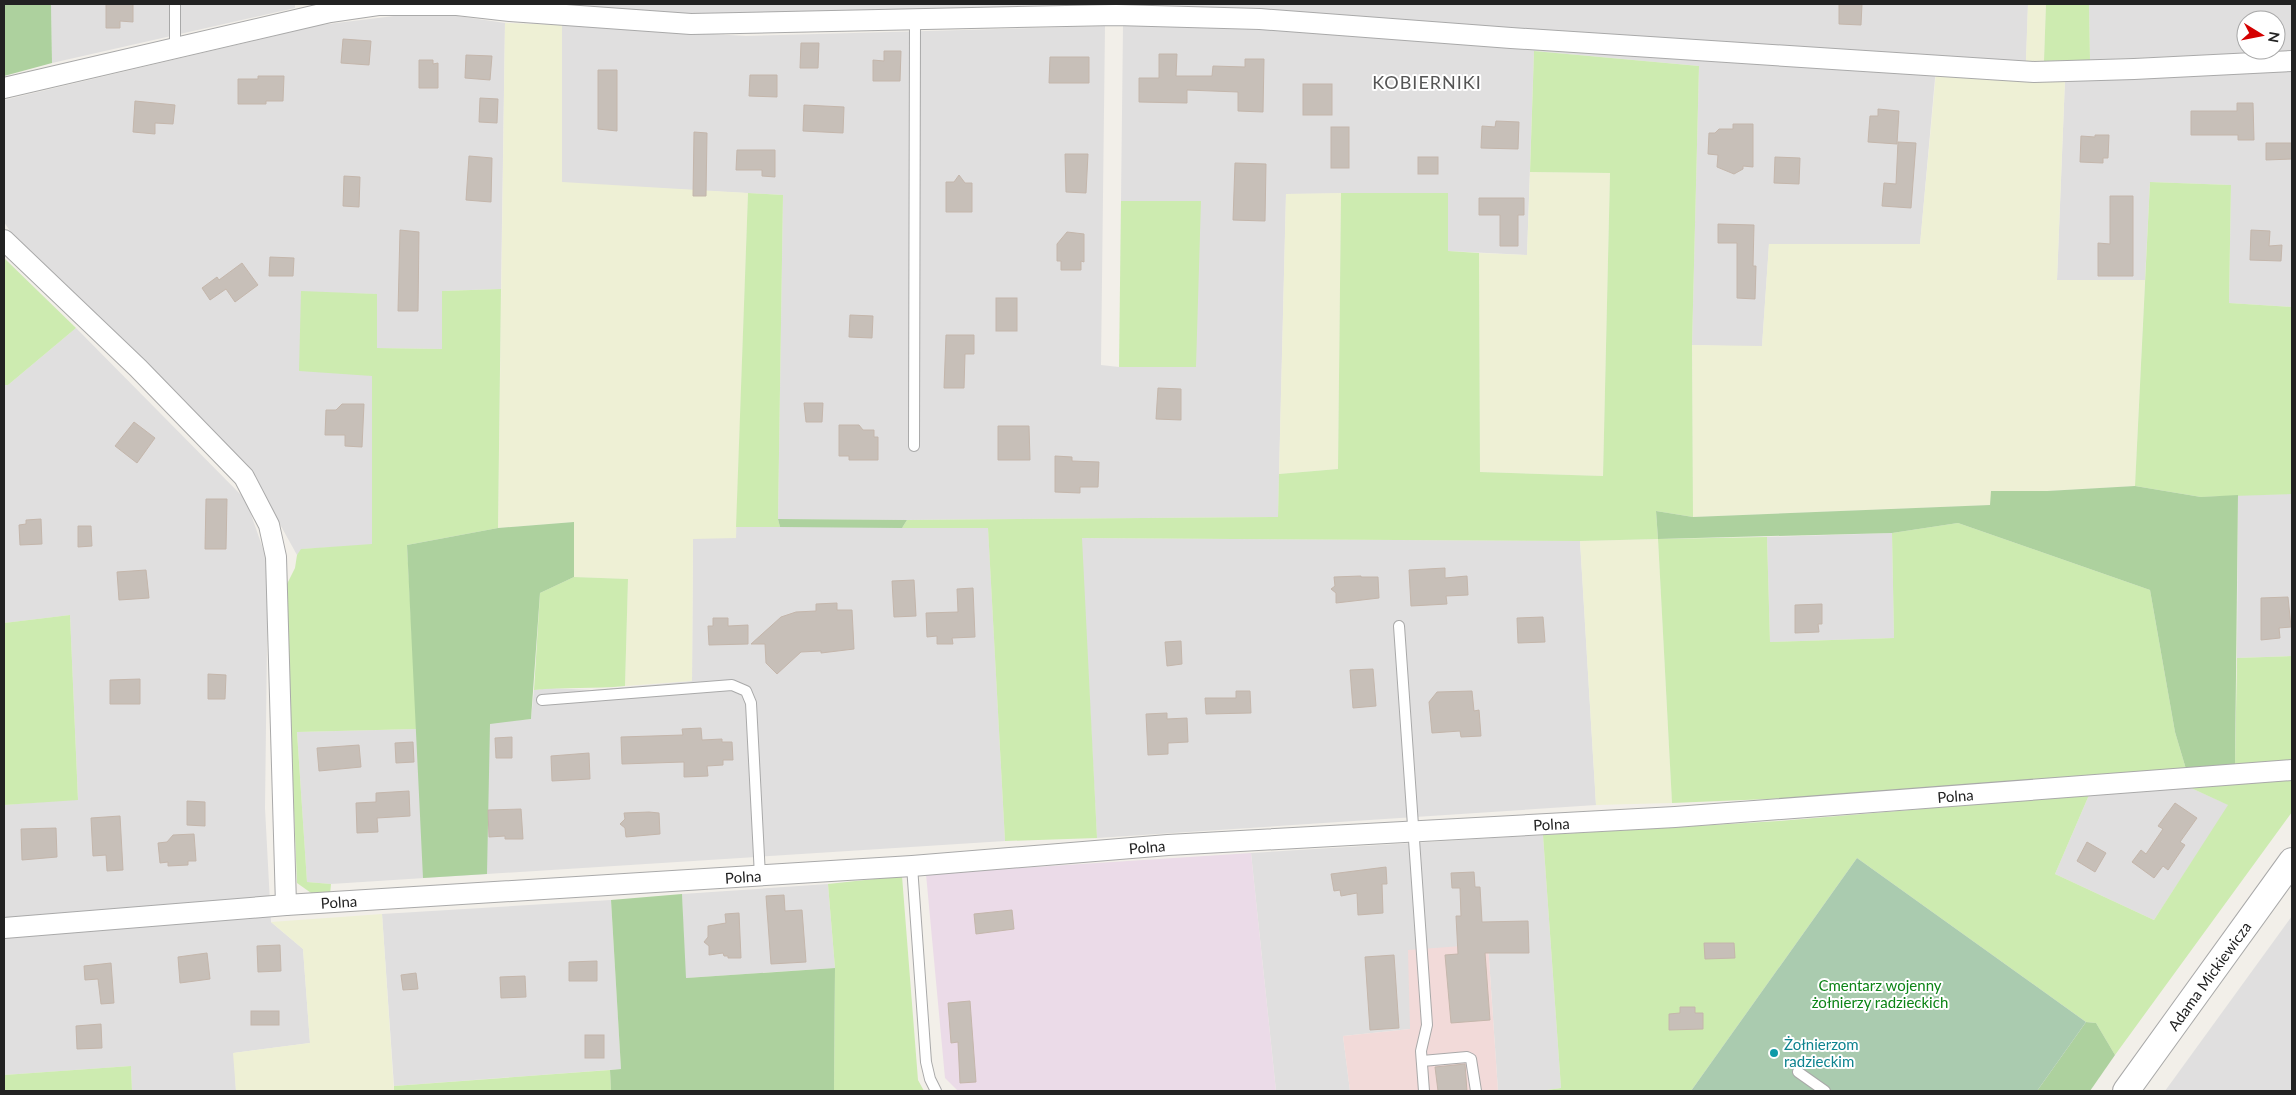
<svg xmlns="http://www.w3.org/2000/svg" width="2296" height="1095" font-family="Lato,sans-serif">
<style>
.residential{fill:#e0dfdf;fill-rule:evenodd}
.commercial{fill:#f2dad9}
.industrial{fill:#ebdbe8}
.farmland{fill:#eef0d5}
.grass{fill:#cdebb0}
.forest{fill:#add19e}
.cemetery{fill:#aacbaf}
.building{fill:#c7bfb8;stroke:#c4b6ab}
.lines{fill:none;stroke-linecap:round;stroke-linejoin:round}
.service-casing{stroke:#a9a9a9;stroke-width:12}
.minor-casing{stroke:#a9a9a9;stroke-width:22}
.tertiary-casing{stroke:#a9a9a9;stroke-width:28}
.service{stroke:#fff;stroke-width:10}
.minor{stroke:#fff;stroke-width:20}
.tertiary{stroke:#fff;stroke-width:26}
.culture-dot{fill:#0f9aa8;stroke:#fff;stroke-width:2}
.labels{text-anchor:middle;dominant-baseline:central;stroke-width:4;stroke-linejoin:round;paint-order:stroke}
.street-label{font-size:15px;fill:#222;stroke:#fff}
.park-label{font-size:15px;fill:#0c8416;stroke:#fff}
.culture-label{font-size:15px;fill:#0d838f;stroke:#fff;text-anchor:start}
.quarter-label{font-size:18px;letter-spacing:1px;fill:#555;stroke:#fff}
</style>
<rect width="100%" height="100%" fill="#f2efe9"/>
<g class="residential">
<polygon points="51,4 295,4 295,8 52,63"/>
<polygon points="531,4 1137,4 698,14"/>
<polygon points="1150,4 2028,4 2026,61 1937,56 1920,245 1769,244 1762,347 1692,345 1699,66 1534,51 1527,255 1448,251 1448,193 1286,194 1278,517 907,520 778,519 783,195 562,183 562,25 746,36 1105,26 1101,365 1119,367 1201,201 1121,201 1123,25 1151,25"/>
<path d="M2089,4H2292V51L2090,60ZM2246,20H2276V50H2246Z"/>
<polygon points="451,15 505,23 501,289 442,291 442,349 377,348 376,294 301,292 372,375 372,545 302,549 297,555 261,490 24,252 4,222 4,100 320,25 394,16"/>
<polygon points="2292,66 2292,307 2229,303 2231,185 2150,182 2145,280 2057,280 2065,79"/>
<polygon points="76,328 246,500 268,563 265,808 271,922 303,949 310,1043 234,1053 236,1091 132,1091 131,1066 4,1075 4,805 78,799 70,615 4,623 4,385 8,385"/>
<polygon points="2292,494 2292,656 2237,658 2238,495"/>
<polygon points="736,527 988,527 1005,841 331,884 307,882 297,732 417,729 531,719 534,690 551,688 591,690 692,681 693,538 735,538"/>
<polygon points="1892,533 1894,638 1770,642 1767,537"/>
<polygon points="1081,538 1580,541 1596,805 1097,838"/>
<polygon points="2191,788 2229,805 2154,920 2055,874 2089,795"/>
<polygon points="1543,835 1561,1088 1540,1091 1498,1091 1488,944 1410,1029 1343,1036 1350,1091 1276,1091 1251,853"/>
<polygon points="828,884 835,968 685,978 682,894"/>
<polygon points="611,900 621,1069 394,1086 382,914"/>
<polygon points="2292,916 2292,1091 2165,1091"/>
</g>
<polygon class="commercial" points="1488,944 1498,1091 1350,1091 1343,1036 1410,1029 1408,950"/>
<polygon class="industrial" points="1251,853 1276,1091 958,1091 945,1078 926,874"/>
<g class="farmland">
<polygon points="2028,4 2046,4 2044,61 2026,61"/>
<polygon points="505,23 562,25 562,182 748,193 736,538 693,539 692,681 625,686 628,579 574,577 574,522 498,528"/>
<polygon points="1936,73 2065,79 2057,280 2145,280 2135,486 2047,491 1991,491 1991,505 1693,517 1692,345 1762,346 1769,244 1920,244"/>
<polygon points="1530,172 1610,173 1603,476 1480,472 1479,253 1527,255"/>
<polygon points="1341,193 1338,469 1279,474 1286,194"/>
<polygon points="1658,539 1672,803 1596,805 1580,541"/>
<polygon points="382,914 394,1091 236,1091 233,1053 310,1043 303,949 271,922"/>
</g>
<g class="grass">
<polygon points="2046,4 2089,4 2090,60 2044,61"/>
<polygon points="1534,51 1699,66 1692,345 1693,517 1656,511 1658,539 1767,537 1770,642 1894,638 1892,533 1958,523 2150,590 2175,732 2186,769 1836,796 1672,803 1658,539 1580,541 1082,538 1097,838 1005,841 988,528 902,528 907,520 1278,517 1279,474 1338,469 1341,193 1448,193 1448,251 1479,253 1480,472 1603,476 1610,173 1530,172"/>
<polygon points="2150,182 2231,185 2229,303 2292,307 2292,494 2201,497 2135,486"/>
<polygon points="748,193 783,195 778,519 780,527 736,527"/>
<polygon points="1121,201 1201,201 1196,367 1119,367"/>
<polygon points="4,258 76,328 8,385 4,385"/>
<polygon points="501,289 498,528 407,545 417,729 297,732 307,882 331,884 330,895 314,895 297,883 285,588 295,568 297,555 301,549 372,544 372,376 299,371 301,291 377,294 377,348 442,349 442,291"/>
<path d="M574,577L628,579L625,686C595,689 564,687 534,690L540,593Z"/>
<polygon points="70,615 78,800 4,805 4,623"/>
<polygon points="2292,656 2292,764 2235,766 2237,658"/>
<polygon points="2292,779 2292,812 2115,1055 2096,1023 2086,1022 1857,858 1691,1091 1540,1091 1561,1088 1543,835 1779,821 2089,795 2055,874 2154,920 2228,805 2191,788"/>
<polygon points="902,876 918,1080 924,1091 834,1091 835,968 828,884"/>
<polygon points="131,1066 132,1091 4,1091 4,1075"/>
<polygon points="610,1070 611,1091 394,1091 394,1086"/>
</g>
<g class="forest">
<polygon points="4,4 51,4 52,63 4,76"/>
<polygon points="2135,486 2201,497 2238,495 2235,766 2186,769 2175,732 2150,590 1958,523 1892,533 1658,539 1656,511 1693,517 1990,505 1991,491 2047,491"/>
<polygon points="778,519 907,520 902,528 780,527"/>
<polygon points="574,522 574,577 540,593 531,719 490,724 487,874 423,878 407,545 498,528"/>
<polygon points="682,894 686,978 835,968 834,1091 611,1091 610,1070 621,1069 611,900"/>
<polygon points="2086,1022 2096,1023 2115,1055 2090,1091 2037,1091"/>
</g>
<polygon class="cemetery" points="1857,858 2086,1022 2037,1091 1691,1091"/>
<g class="building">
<polygon points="106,4 133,4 133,22 120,21 120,28 106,28"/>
<polygon points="1839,4 1862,4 1861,25 1839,24"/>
<polygon points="343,39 371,41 369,65 341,63"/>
<polygon points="801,43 819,43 818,68 800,68"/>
<polygon points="884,51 901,51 900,81 873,81 873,60 884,61"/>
<polygon points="1159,54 1177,54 1176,76 1212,76 1213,66 1245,67 1245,59 1264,59 1263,112 1238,111 1238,92 1187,90 1187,103 1139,102 1139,78 1159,78"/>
<polygon points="466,55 492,56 490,80 465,78"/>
<polygon points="1050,57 1089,57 1089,83 1049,83"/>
<polygon points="419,60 433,60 433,64 438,63 438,88 419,88"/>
<polygon points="598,70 617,70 617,131 598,129"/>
<polygon points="750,75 777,75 777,97 749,96"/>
<polygon points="258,76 284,76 283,101 266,101 266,104 238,104 238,79 258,79"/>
<rect x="1303" y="84" width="29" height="31"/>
<polygon points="480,98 498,99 497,123 479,122"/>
<polygon points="135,101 175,105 173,124 155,123 155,134 133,132"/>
<polygon points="2237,103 2253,103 2254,140 2238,140 2238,135 2191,135 2191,111 2237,111"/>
<polygon points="804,105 844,107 843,133 803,131"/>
<polygon points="1878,109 1899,111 1897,144 1868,142 1870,116 1878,116"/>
<polygon points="1496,121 1519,122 1518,149 1481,148 1482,126 1495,127"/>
<polygon points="1733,124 1753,124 1753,167 1743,166 1743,169 1734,174 1717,167 1718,155 1708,154 1709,133 1715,133 1719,129 1733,129"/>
<rect x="1331" y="127" width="18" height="41"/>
<polygon points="694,132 707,133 706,196 693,196"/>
<polygon points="2095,135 2109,135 2108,158 2103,158 2103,163 2080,162 2081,136 2095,137"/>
<polygon points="1898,142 1916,143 1911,208 1882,206 1884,183 1896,184"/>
<polygon points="2266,143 2292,143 2292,159 2266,160"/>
<polygon points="737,150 775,150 775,177 762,176 762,170 736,170"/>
<polygon points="1065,154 1088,154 1086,193 1066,192"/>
<polygon points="469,156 492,158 491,202 466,200"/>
<rect x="1418" y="157" width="20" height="17"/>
<polygon points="1775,157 1800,158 1799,184 1774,183"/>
<polygon points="1235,163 1266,164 1265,221 1233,220"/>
<polygon points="959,175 965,183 972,183 972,212 946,212 946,182 954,182"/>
<polygon points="344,176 360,177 359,207 343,206"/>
<polygon points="2110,196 2133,196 2133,276 2098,276 2098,243 2110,244"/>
<polygon points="1479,198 1524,198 1524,215 1518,215 1518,246 1500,246 1500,215 1479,215"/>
<polygon points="1718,224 1754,225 1753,266 1756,266 1755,299 1737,298 1737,243 1718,243"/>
<polygon points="400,230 419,232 418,311 398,311"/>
<polygon points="2251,230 2270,231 2269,246 2282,245 2281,261 2250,260"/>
<polygon points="1067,232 1084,234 1084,262 1081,261 1081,270 1061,270 1061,261 1057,261 1057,244"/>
<polygon points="270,257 294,258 293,276 269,276"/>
<polygon points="242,263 258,285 235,302 226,289 210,300 202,288 217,277 219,280"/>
<rect x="996" y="298" width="21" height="33"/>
<polygon points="850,315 873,316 872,338 849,337"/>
<polygon points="946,335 974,335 974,354 965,354 964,388 944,388"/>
<polygon points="1158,388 1181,389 1181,420 1156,419"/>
<polygon points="804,403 823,403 822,422 806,422"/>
<polygon points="342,404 364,404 362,447 345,446 345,435 325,435 326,410 336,410"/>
<polygon points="134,422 155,438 137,463 115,446"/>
<polygon points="839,425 859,425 863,430 874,430 874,437 878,437 878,460 849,460 849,456 839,456"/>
<polygon points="998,426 1029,426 1030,460 998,460"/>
<polygon points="1055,456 1072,457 1072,461 1099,462 1098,487 1080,487 1080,493 1055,492"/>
<polygon points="206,499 227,499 226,549 205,549"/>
<polygon points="41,519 42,544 20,545 19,525 26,524 26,520"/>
<polygon points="78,526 91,526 92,546 78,547"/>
<polygon points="1445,568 1445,578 1467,576 1468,595 1446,596 1447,604 1411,606 1409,570"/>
<polygon points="146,570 149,598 119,600 117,572"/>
<polygon points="1361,576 1361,577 1378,577 1379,598 1336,603 1336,593 1331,589 1335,586 1334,577"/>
<polygon points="914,580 916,616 894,617 892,581"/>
<polygon points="973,588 975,637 952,638 953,644 937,644 937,636 927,637 926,613 958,612 957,589"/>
<polygon points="2288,597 2291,627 2279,628 2280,638 2261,640 2261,598"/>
<polygon points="837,603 837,610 852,610 854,649 821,653 821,651 801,652 777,674 766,663 765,644 751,644 781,617 796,612 816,611 816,604"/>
<polygon points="1822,604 1822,624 1818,624 1819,632 1795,633 1795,605"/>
<polygon points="1543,617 1545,642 1518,643 1517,618"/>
<polygon points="713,618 728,618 728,626 748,625 748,644 709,645 708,626 713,626"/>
<polygon points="1181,641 1182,664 1167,666 1165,642"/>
<polygon points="1373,669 1376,706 1353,708 1350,670"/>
<polygon points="208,674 226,675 225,699 208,699"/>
<polygon points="140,679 140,704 110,704 110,680"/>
<polygon points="1236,691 1250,691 1251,713 1206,714 1205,698 1236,698"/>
<polygon points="1472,691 1474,711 1479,710 1481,736 1461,737 1460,731 1432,733 1429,702 1437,692"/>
<polygon points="1167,713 1167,719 1187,718 1188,742 1168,743 1168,754 1148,755 1146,714"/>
<polygon points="701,728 702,740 722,739 722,742 732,742 733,760 723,760 723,765 707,766 708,776 684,777 684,762 622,764 621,737 683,735 682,729"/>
<polygon points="512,737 512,758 496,758 495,738"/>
<polygon points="413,742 414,762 396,763 395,743"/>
<polygon points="359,745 361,767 319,771 317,748"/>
<polygon points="589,753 590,779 552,781 551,756"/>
<polygon points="409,791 410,816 377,818 378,832 357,833 356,803 376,802 376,793"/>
<polygon points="187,801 205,802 205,826 187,825"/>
<polygon points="2175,803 2197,818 2180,842 2185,845 2168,870 2163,866 2154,878 2132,862 2141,850 2146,854 2163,829 2158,826"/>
<polygon points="521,809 523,839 505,839 505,836 489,837 488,810"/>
<polygon points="649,812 659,813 660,834 626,837 625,828 620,824 625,819 624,813"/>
<polygon points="120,816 123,870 107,871 106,855 93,856 91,818"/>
<polygon points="56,828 57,857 22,860 21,829"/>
<polygon points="194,834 196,861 188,861 188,865 168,866 168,862 160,863 158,843 167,842 173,835"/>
<polygon points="2087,842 2106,853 2095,872 2077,861"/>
<polygon points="1386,867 1387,884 1382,884 1383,913 1358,915 1357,893 1341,896 1340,890 1334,891 1331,874"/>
<polygon points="1474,872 1475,887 1480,887 1482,922 1528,921 1529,953 1485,953 1490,1020 1451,1023 1445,955 1458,954 1456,916 1461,916 1460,888 1452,888 1451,873"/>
<polygon points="784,895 785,911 802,910 806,962 771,964 766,896"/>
<polygon points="1012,910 1014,929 976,934 974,914"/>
<polygon points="739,913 741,958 728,958 728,956 724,956 723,953 709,955 709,946 704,942 708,937 708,926 726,923 725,914"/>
<polygon points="1704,943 1734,943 1735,958 1705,959"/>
<polygon points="280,945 281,971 258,972 257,946"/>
<polygon points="207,953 210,979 180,983 178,957"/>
<polygon points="1394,955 1399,1028 1370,1030 1365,957"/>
<polygon points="597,961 597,981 569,981 569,962"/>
<polygon points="111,963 114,1003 101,1004 98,979 85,980 84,966"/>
<polygon points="416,973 418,989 403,990 401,975"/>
<polygon points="525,976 526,997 501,998 500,977"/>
<polygon points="970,1001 976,1082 960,1083 958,1042 951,1043 948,1003"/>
<polygon points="1680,1007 1695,1007 1695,1013 1703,1013 1703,1029 1669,1030 1669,1014 1680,1013"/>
<rect x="251" y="1011" width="28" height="14"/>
<polygon points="101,1024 102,1048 77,1049 76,1026"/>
<rect x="585" y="1035" width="19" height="23"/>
<polygon points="1465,1064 1467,1091 1438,1091 1435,1067"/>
</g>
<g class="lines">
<g class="service-casing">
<g id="service">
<polyline points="175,47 175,4"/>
<polyline points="914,446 915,19"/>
<polyline points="1399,626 1427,1025 1421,1051 1424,1091"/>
<polyline points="542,700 732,685 746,691 751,703 760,876"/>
<polyline points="912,866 926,1062 930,1079 936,1091"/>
<polyline points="1422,1061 1467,1057 1471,1059 1476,1091"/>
<polyline points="1798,1072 1825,1091"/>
</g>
</g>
<g class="minor-casing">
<g id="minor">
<polyline points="4,88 330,12 378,5 457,5 510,11 691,24 1116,15 1260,19 1511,38 2034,72 2134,69 2292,61"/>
<polyline points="4,240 138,368 244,477 269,525 276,557 286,905"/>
<path id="s1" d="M4,928L286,905L912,866L1168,845L1675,817L2292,770"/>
</g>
</g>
<g class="tertiary-casing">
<g id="tertiary">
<path id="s2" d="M2126,1091L2292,861"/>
</g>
</g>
<use href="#service" class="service"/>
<use href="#minor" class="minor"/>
<use href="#tertiary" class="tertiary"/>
</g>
<circle class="culture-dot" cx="1774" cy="1053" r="5"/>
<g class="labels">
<g class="street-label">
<text stroke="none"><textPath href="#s1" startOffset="1956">Polna</textPath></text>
<text stroke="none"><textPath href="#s1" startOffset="1551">Polna</textPath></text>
<text stroke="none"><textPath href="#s1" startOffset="1146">Polna</textPath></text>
<text stroke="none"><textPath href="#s1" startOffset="741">Polna</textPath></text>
<text stroke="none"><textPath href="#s1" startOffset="336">Polna</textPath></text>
<text stroke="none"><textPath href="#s2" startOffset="142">Adama Mickiewicza</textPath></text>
</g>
<g class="park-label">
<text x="1880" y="985">Cmentarz wojenny<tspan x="1880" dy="17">żołnierzy radzieckich</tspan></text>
</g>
<g class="culture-label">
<text x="1784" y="1044">Żołnierzom<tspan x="1784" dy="17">radzieckim</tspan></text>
</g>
<g class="quarter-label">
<text x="1427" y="82">KOBIERNIKI</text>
</g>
</g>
<rect width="2296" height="1095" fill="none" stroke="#222222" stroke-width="10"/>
<g transform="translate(2261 35) rotate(100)"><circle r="24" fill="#ffffff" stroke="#a7a7a7"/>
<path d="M0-4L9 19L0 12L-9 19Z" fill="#d40000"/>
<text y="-8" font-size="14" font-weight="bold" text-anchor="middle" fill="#222222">N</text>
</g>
</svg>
